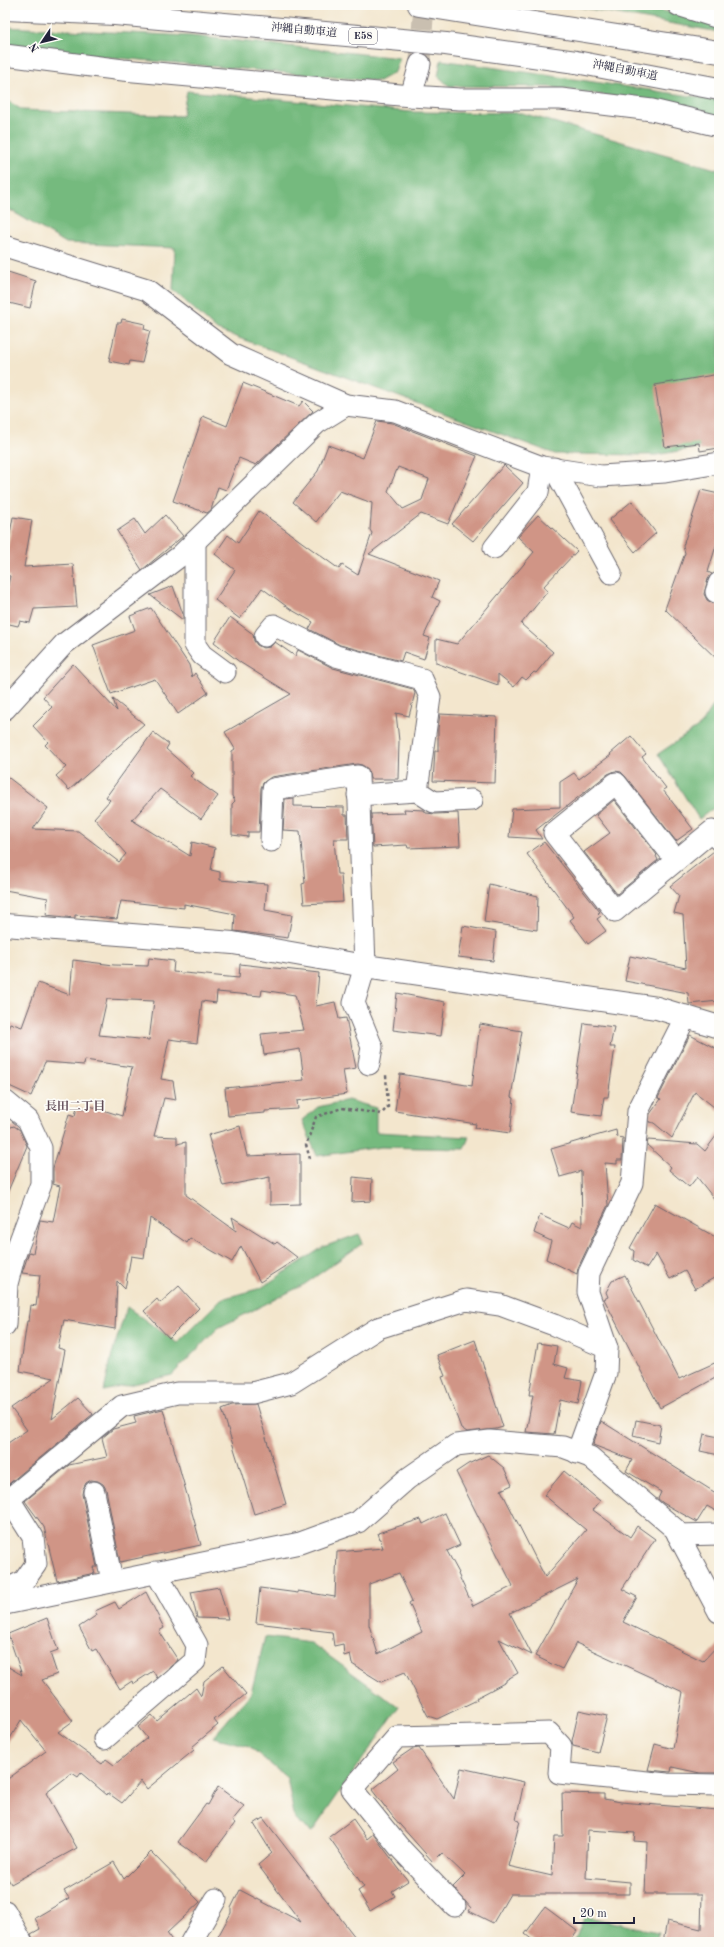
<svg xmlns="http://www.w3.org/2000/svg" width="724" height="1947" font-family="'Old Standard TT','Noto Serif JP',serif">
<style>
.forest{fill:#75ba7e;stroke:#4c6e5c}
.building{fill:#d09586;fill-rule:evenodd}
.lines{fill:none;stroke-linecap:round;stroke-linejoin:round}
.minor-tunnel{stroke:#c9bfb0;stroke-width:21;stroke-dasharray:21 10;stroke-linecap:butt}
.minor-casing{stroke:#6b676e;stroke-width:23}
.tertiary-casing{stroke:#6b676e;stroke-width:24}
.motorway-casing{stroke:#6b676e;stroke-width:24}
.path{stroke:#6b676e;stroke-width:2.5;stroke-dasharray:3 3;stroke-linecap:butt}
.minor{stroke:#fff;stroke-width:21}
.tertiary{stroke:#fff;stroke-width:22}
.motorway{stroke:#fff;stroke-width:22}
.labels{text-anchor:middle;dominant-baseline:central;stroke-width:3.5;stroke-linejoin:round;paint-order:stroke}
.shield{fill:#fdfcf7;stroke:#646373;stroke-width:1}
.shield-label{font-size:10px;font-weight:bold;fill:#22223b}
.street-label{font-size:11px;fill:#22223b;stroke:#fdfcf7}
.neighbourhood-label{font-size:12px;font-weight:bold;fill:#5f4a55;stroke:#fdfcf7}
</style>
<rect width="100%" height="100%" fill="#fdfcf7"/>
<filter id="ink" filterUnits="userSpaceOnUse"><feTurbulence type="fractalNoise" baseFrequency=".025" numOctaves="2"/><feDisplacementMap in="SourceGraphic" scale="8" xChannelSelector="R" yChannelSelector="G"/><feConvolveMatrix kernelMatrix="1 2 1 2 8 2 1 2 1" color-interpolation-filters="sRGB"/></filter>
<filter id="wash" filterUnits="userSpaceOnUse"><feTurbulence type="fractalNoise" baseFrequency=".012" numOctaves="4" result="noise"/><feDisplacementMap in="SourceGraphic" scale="16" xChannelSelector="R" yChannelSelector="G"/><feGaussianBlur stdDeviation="0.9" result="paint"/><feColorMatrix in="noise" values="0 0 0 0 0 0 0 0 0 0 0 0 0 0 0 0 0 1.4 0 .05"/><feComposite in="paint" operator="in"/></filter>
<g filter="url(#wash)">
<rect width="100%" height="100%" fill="#f3e6cd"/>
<g class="forest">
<polygon points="567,5 638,5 719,24 719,32"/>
<polygon points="5,27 191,36 400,58 395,72 379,81 5,48"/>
<polygon points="441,60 719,100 719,117 674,106 550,87 449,86 438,76"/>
<polygon points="187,91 412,112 522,113 719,170 719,444 656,455 555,454 217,330 173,290 175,248 66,243 5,207 5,99 22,110 182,116"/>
<polygon points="719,696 719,804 699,819 658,754 701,725"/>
<polygon points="348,1100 376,1108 376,1132 469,1137 464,1149 381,1147 317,1156 302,1120 318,1107"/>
<polygon points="359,1234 363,1243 305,1284 218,1328 172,1375 104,1391 112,1354 127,1307 177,1343 221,1299 261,1288 323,1247"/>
<polygon points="265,1637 311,1643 399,1707 312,1832 295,1820 287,1778 249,1746 213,1737 251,1693"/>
<polygon points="585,1916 658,1932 656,1942 574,1942"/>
</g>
<g id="blocks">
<g class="building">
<polygon points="5,271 36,281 30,308 5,302"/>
<polygon points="122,319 145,324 144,329 150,331 142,363 130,361 129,365 109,361 117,323 121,323"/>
<polygon points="719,374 719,448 700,451 699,443 665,447 655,385"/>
<polygon points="243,383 299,406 303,401 313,411 256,465 239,458 226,490 218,487 211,510 207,513 173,501 203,416 227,426"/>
<path d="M377,421L392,423L477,456L448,524L421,514L369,554L439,581L432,597L440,601L424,636L430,638L424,659L404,652L401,661L340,645L309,629L313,622L290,609L262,588L240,619L215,600L235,570L215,554L228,535L238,543L259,511L339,569L342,565L358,575L372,533L370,530L372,503L340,491L316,522L293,502L318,471L328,445L363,458ZM398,467L429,479L422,500L403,509L388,491Z"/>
<polygon points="504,465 523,483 473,541 452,524"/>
<polygon points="701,490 719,494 719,536 708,572 712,574 708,579 704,594 707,600 712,603 719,604 719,661 665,609 685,553 683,546"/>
<polygon points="632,501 656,533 635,552 609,520"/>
<polygon points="165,515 183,536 142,570 117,531 135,519 145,534"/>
<polygon points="538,515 577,551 543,587 548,591 521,624 553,652 536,673 534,672 526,680 522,677 514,687 498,674 498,685 436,663 436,639 457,644 534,552 518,537"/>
<polygon points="13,517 32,520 24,567 73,564 77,607 34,609 30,623 20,621 18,626 5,623 5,598 10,576 5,575 5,562"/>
<polygon points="173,586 183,614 183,620 150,595"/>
<polygon points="151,608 189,665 192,677 195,673 208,693 178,714 155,679 111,694 93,645 135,630 130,616"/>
<polygon points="230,617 253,634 254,641 257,645 263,648 270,647 275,642 295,656 298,650 333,668 413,689 415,693 409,716 396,713 399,741 398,779 370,779 368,769 362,765 357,764 271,777 263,783 261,788 259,832 248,832 248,837 232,835 232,804 235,801 232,796 232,751 235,749 225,732 291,694 241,663 214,642"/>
<polygon points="73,664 117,711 113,699 144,724 69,790 56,776 66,767 45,745 48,742 33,726 52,707 43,697"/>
<polygon points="440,714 497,717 495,783 433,781 435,751 438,751 438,728"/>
<polygon points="153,732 169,744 166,749 193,773 190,776 218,796 201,819 160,789 132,820 190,856 192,842 215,848 211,870 220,872 220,880 267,884 265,910 292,915 288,938 234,931 235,914 184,904 184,908 121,901 117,919 75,915 75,918 46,915 48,898 5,890 5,775 48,808 33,829 78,831 119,862 126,854 94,818 110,800 106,797"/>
<polygon points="631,736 646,754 642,757 666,788 663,790 693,829 676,841 625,776 621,772 615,771 608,774 536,830 542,839 509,837 512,809 560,807 560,782 574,773 579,779 611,755 610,754"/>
<polygon points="294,798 294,806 344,807 344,815 347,815 348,839 334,839 337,874 341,874 343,902 304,904 302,884 305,883 300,831 283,830 285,799"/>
<polygon points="614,800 657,855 656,856 658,860 617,894 584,852 610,833 596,815"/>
<polygon points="404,809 424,810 426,813 435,814 458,813 460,846 408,848 407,845 373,847 371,814 405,813"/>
<polygon points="544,842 600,912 598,913 601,916 597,919 606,931 588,944 570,920 574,917 527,854"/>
<polygon points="714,851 719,852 719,947 717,947 719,1001 689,1004 688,993 625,981 630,956 686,968 683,915 674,913 679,896 670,886"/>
<polygon points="489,884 538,896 537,930 484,922"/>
<polygon points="463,926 496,932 493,961 458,957"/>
<path d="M149,958L174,961L173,972L239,978L240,964L319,973L316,1006L335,1002L339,1019L346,1018L356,1068L343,1070L347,1094L297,1101L298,1109L265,1111V1113L228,1116L225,1088L304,1080L300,1049L264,1055L261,1034L304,1030L295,995L262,990L261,996L217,992L216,1003L202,1001L197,1043L169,1039L161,1079L173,1081L176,1100L164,1098L154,1136L177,1137V1144L186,1142V1195L236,1231L232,1217L275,1244L277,1242L298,1258L260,1282L241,1246L232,1262L190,1238L187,1243L150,1218L144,1258L131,1256L125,1289L117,1281L115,1329L64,1320L58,1348L65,1350L52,1419L78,1398L93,1414L5,1487V1445L27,1430L11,1408L54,1378L20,1371L27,1321H29L31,1305L36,1306L40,1275L22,1273L29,1252L33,1253L40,1220L53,1222L60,1186L53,1184V1168L69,1114L75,1116L77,1107L89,1110L90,1106L122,1116L132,1067L85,1060L84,1065L45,1062L31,1096L5,1084V1039L10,1023L22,1027L38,983L70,995L73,960L114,965L148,966ZM107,999L154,1001L149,1040L99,1035Z"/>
<polygon points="397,993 445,1002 441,1036 393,1030"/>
<polygon points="584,1023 614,1027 610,1047 615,1047 608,1097 604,1097 601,1116 571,1112"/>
<polygon points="480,1024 522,1031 511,1097 514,1098 510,1133 475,1128 476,1124 395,1111 400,1074 472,1086"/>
<polygon points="690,1035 719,1050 719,1111 695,1092 672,1138 654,1123 649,1122 650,1114 661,1099 658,1098"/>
<polygon points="14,1126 20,1130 27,1146 6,1196 5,1129"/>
<polygon points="240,1126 247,1156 300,1154 300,1204 270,1205 270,1177 223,1186 208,1135"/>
<polygon points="616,1130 617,1137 623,1138 622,1160 617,1160 617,1164 605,1163 608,1205 578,1268 577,1274 546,1259 551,1241 534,1233 540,1215 569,1228 572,1222 582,1227 581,1171 560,1177 551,1149"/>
<polygon points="719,1132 719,1205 697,1177 689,1187 669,1170 671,1167 647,1145 648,1140 697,1144 705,1151"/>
<polygon points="353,1177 372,1179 371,1201 352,1202"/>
<polygon points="655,1203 719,1239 719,1275 695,1289 685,1271 670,1279 656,1254 647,1268 633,1260 634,1251 630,1248"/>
<polygon points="625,1275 679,1379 719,1361 719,1376 660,1408 604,1299 608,1297 606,1292 612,1281"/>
<polygon points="179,1286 199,1308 169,1338 144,1311 157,1299 160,1303"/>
<polygon points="475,1340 503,1427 496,1429 467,1432 461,1428 442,1377 445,1376 437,1355"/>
<polygon points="538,1343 557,1346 554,1364 568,1368 565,1378 582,1381 578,1404 560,1400 554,1434 526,1432 533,1395 529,1395"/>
<polygon points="256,1404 286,1504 254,1514 222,1409 232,1405"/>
<polygon points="163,1409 201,1545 120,1562 106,1489 103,1484 98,1481 91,1480 86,1483 83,1489 82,1494 97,1567 93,1567 95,1573 57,1581 44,1527 25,1501 69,1465 107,1457 102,1438 113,1429 136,1423 134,1416"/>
<polygon points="636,1420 661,1425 658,1442 633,1436"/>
<polygon points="601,1421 719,1495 719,1513 707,1506 697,1522 663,1503 658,1499 661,1492 626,1471 632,1460 593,1445"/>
<polygon points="704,1434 719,1437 719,1455 700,1451"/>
<path d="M488,1455L504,1468L512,1485L501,1490L545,1577L586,1530L544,1495L564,1471L600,1501L593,1510L630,1537L637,1526L655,1539L622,1589L637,1597L623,1622L703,1661L719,1644V1773H700L672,1767L671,1772L648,1770L655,1744L673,1749L683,1692L576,1643L562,1669L535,1656L578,1579L510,1613L532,1655L499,1639L518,1673L506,1680V1682L476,1698L477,1700L437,1719L428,1716L405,1672L381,1682L352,1664L350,1654L344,1656L343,1644L334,1646L332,1632L256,1623L260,1588L298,1593V1591L335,1597L337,1552L383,1548L378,1533L421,1519L423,1524L445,1513L460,1545L447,1551L459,1573L458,1574L473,1606L513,1586L456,1472L468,1464ZM399,1573L412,1601L409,1603L422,1632L378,1654L369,1625V1584Z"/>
<polygon points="219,1587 228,1619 197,1618 191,1592"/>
<polygon points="146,1592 164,1628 159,1631 178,1660 157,1678 153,1671 133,1684 132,1681 120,1689 96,1649 92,1651 79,1627 97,1615 95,1611 115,1602 119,1609"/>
<polygon points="47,1618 58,1650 50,1653 57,1674 42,1680 73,1721 58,1732 102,1764 106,1759 114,1765 147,1738 138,1727 152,1715 157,1721 196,1688 201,1696 204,1681 223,1666 246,1694 214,1720 218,1725 192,1747 194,1750 147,1789 141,1781 122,1803 108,1793 107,1795 81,1773 78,1777 72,1773 46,1793 77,1848 11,1884 5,1873 5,1781 46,1751 21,1720 5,1747 5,1665 22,1675 8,1634"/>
<polygon points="579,1710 607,1716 598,1752 573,1746 572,1741"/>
<polygon points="419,1748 454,1799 461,1768 524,1782 516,1820 520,1821 508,1866 552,1876 554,1836 563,1836 562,1793 604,1794 604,1799 621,1802 718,1810 716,1860 719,1860 719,1942 663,1942 667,1921 701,1929 702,1894 645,1894 647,1842 634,1841 635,1833 588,1830 586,1878 630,1882 630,1894 510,1894 493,1923 469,1911 471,1908 453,1887 465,1875 442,1853 433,1862 393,1817 372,1790 398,1769 393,1762 412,1749"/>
<polygon points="218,1787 244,1806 232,1821 235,1823 206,1862 178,1842 206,1804 208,1805"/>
<polygon points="263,1818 341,1919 359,1942 215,1942 231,1913 231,1908 240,1890 301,1922 258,1865 272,1853 254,1824"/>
<polygon points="353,1819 367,1839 373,1834 408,1881 392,1891 395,1896 370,1911 358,1891 364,1887 329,1837"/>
<polygon points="151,1852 200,1902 167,1933 173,1942 34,1942 31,1934 40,1929 35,1918 69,1898 64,1891 114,1862 124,1879"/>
<polygon points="545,1907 577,1931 569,1942 535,1942 525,1934"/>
</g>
</g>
</g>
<g filter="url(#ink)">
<use href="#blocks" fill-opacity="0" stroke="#6b676e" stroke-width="1"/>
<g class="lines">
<polyline class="minor-tunnel" points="420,60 424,5"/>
<g class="minor-casing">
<g id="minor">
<polyline points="678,5 719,18"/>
<polyline points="5,55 123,70 411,96 460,99 561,99 652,110 719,126"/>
<polyline points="411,96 420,64"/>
<polyline points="5,246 147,290 231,354 346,405 395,411 542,467 601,476 665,472 719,463"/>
<polyline points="554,468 611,573"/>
<polyline points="195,542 195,645 202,655 225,672"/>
<polyline points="494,548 538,492 542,467"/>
<polyline points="716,592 719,583"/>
<polyline points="265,636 274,625 336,656 422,679 430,697 417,791"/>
<polyline points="5,709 64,644 180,556 317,423 346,405"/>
<polyline points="358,795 417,791 434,802 472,800"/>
<polyline points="271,841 273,789 358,776 365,966 354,1003 372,1047 369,1064"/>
<polyline points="676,860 616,783 554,833 615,911 712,831 719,840"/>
<polyline points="5,1101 28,1120 41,1148 41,1184 14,1257 7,1284 5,1325"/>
<polyline points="577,1453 606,1373 607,1348 588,1292 589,1273 632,1183 638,1111 686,1016"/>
<polyline points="94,1492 112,1581"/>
<polyline points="678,1535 719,1534"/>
<polyline points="5,1590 24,1581 36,1564 33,1537 9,1499 122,1406 177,1393 252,1393 291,1383 378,1328 466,1300 500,1305 554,1325 607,1348"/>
<polyline points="5,1604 300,1543 358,1522 407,1479 456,1445 490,1441 563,1447 590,1457 675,1529 719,1612"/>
<polyline points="104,1739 195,1661 197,1645 156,1572"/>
<polyline points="455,1906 399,1847 352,1789 397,1737 549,1733 561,1746 559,1773 667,1784 719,1785"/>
<polyline points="5,1911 22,1942"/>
<polyline points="191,1942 216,1899"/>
</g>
</g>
<g class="tertiary-casing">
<polyline id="tertiary" points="5,925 233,943 365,966 657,1008 719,1027"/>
</g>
<g class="motorway-casing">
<g id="motorway">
<polyline points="419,5 719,52"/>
<polyline points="5,9 115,14 446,44 576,62 719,89"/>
</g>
</g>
<polyline class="path" points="310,1159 306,1145 316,1117 342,1108 381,1114 388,1107 386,1075"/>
<use href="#minor" class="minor"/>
<use href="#tertiary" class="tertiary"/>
<use href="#motorway" class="motorway"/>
</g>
</g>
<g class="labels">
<rect class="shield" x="349" y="28" width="28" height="16" rx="3"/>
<g class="shield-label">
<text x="363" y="36">E58</text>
</g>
<g class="street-label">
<text transform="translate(304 31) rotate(5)">沖縄自動車道</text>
<text transform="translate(625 71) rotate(11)">沖縄自動車道</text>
</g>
<g class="neighbourhood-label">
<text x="75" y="1107">長田二丁目</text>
</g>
</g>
<rect width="724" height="1947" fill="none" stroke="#fdfcf7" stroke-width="20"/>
<g transform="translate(42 42) rotate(235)" stroke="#fdfcf7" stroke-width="3" paint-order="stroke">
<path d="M0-3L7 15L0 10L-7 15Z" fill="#22223b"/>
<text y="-6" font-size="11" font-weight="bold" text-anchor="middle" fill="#22223b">N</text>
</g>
<path d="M574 1917v6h60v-6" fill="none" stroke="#22223b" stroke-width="2"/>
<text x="580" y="1917" font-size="12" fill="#22223b" stroke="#fdfcf7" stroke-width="3" paint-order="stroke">20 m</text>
</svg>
